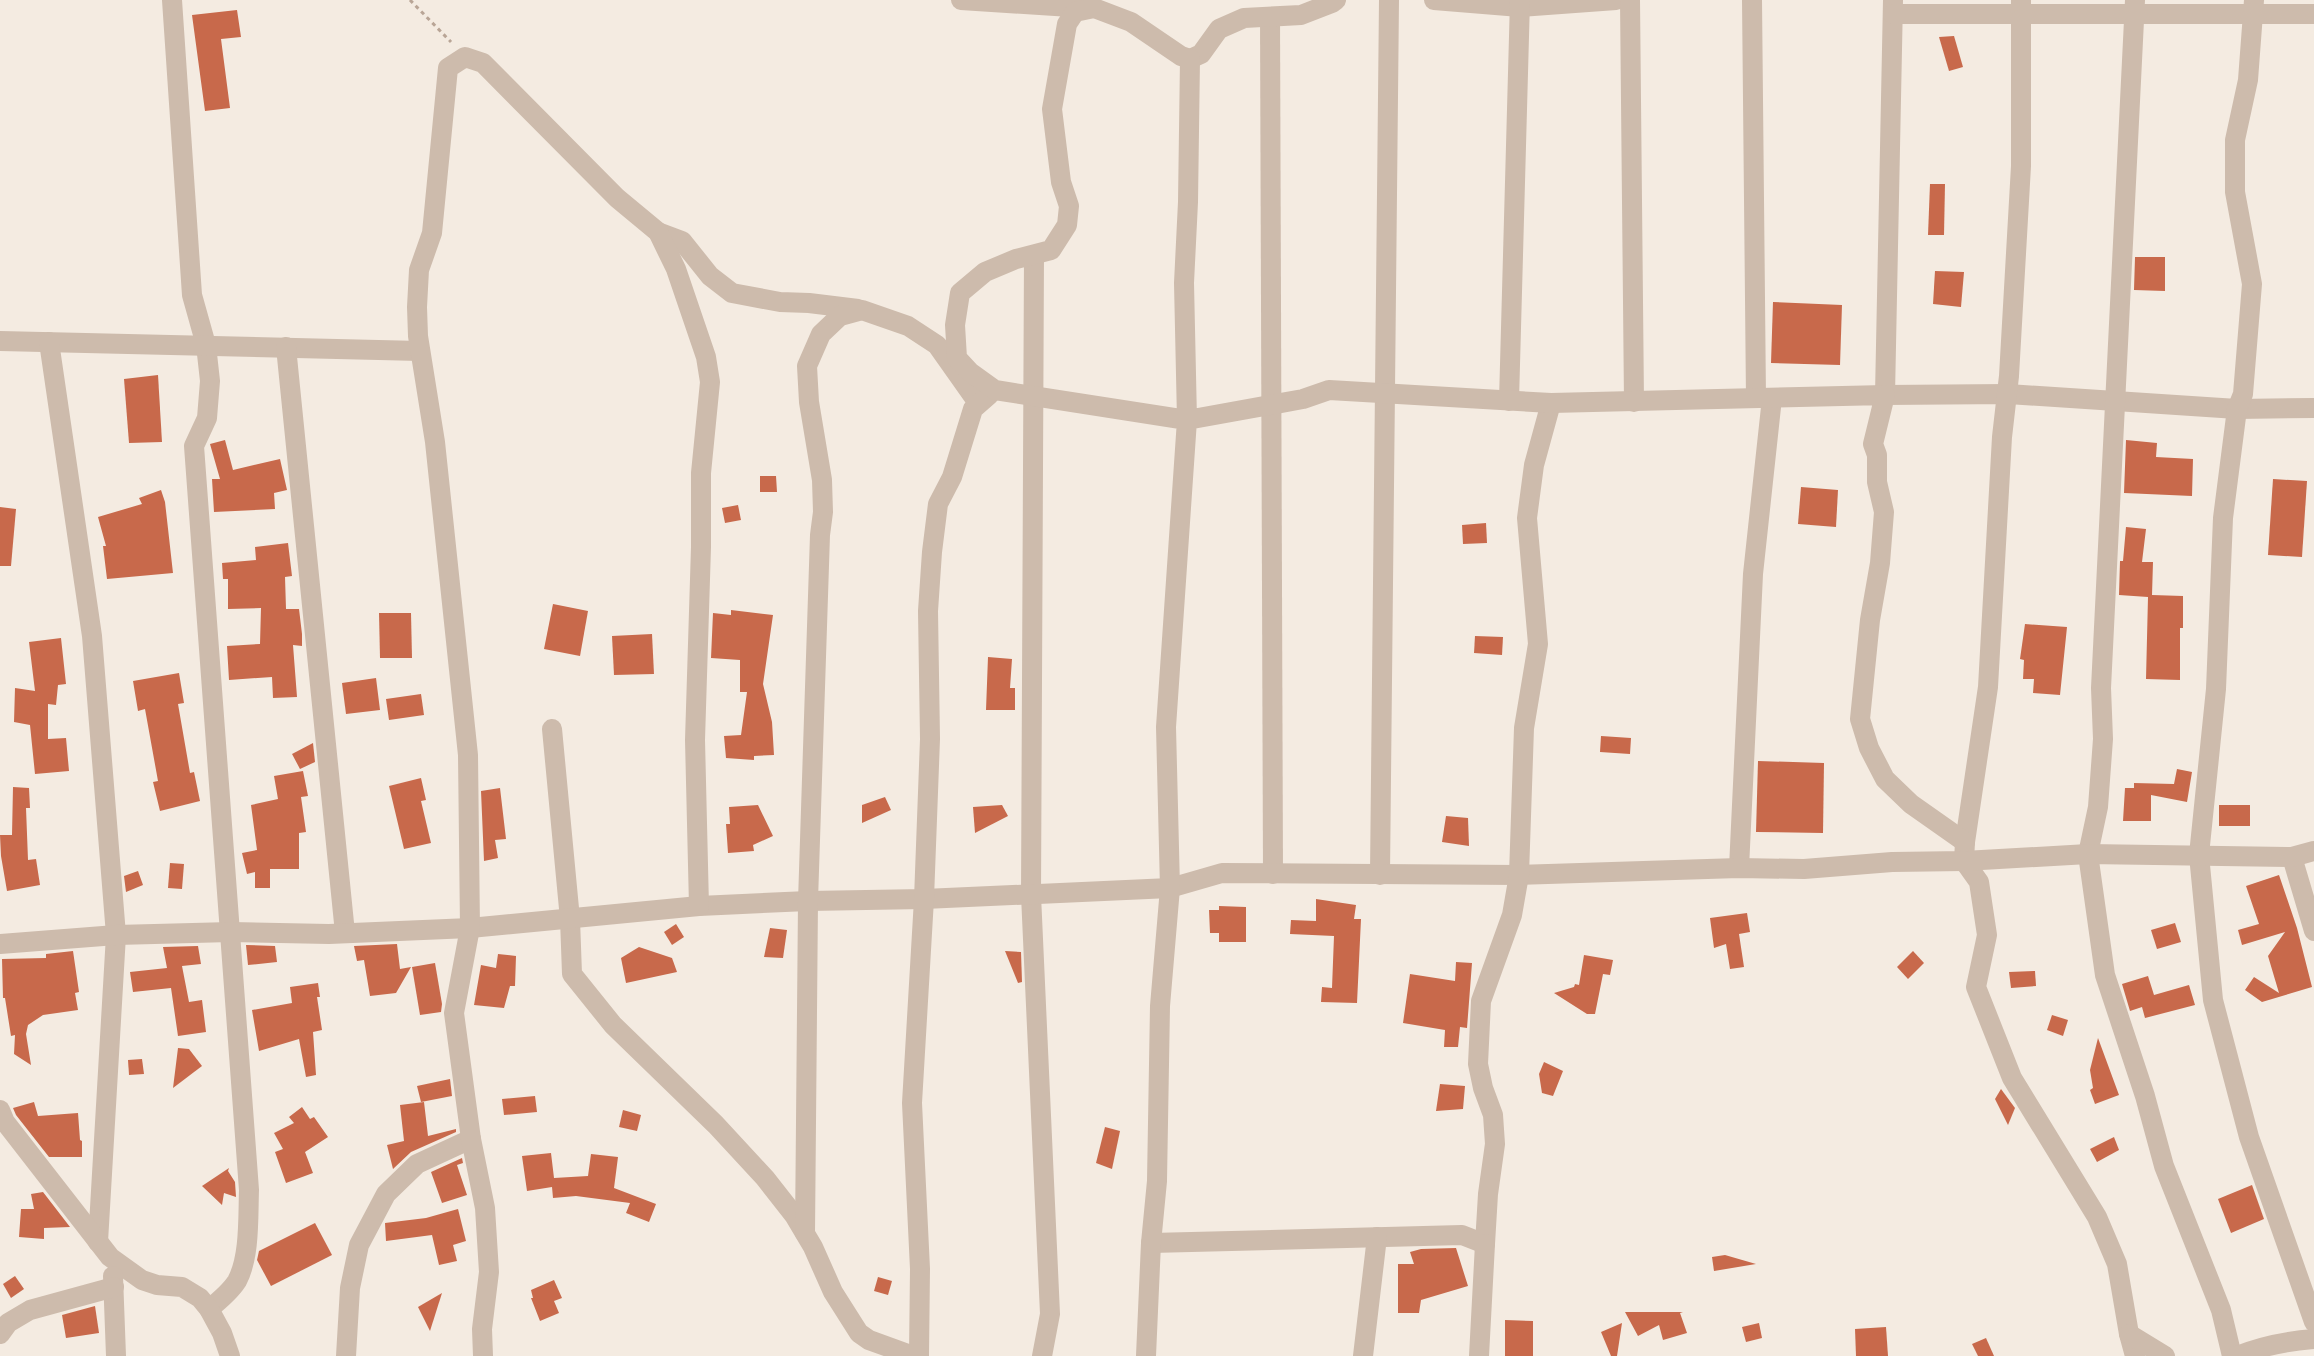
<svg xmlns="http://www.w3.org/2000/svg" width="2314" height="1356" font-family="Overpass,sans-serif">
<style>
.building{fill:#c8694b}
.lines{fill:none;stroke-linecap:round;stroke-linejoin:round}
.path{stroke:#b9a596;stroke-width:3;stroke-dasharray:4 4;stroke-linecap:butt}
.minor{stroke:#cdbbac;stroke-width:20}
</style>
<rect width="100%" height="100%" fill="#f4ebe1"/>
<g class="building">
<polygon points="237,10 241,37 221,39 230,108 205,111 192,15"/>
<polygon points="1954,36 1963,67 1949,71 1939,37"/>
<polygon points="1930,184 1945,184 1944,235 1928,235"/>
<polygon points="2135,257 2165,257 2165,291 2134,290"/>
<polygon points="1935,271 1964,272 1961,307 1933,304"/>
<polygon points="1773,302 1842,305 1840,365 1771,363"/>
<polygon points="158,375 162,442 129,443 124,379"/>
<polygon points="225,440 233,470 280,459 287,490 274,493 275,509 214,512 212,479 220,479 210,444"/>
<polygon points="2126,440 2157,443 2156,457 2193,459 2192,496 2124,493"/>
<polygon points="760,476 776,476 777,492 760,492"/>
<polygon points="2273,479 2307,481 2302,557 2268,555"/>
<polygon points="1801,487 1838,490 1836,527 1798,524"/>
<polygon points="161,490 165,502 173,573 107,579 103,546 106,546 98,517 142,504 139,498"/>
<polygon points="738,505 741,520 725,523 722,508"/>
<polygon points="0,507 16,509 11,566 0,566"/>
<polygon points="1486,523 1487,543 1463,544 1462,525"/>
<polygon points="2126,527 2146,529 2142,562 2153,562 2152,595 2183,596 2183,628 2180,628 2180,680 2146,679 2148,597 2119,595 2120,561 2123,561"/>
<polygon points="288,543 292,576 285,577 286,609 299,609 302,634 302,646 293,645 297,697 273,698 272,677 229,680 227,646 260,644 261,608 228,609 228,579 223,579 222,563 256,560 255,547"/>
<polygon points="553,604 588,611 580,656 544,649"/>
<polygon points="731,610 773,615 763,684 772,722 774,755 754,756 754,760 726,758 724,736 741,735 747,692 740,692 740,660 711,658 713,613 731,615"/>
<polygon points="379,613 411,613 412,658 380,658"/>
<polygon points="2025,624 2067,627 2060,695 2033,693 2034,679 2023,679 2024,660 2020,659"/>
<polygon points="652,634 654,674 614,675 612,636"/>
<polygon points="1475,636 1503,637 1502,655 1474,653"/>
<polygon points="61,638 66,684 58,685 56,705 48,704 48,739 66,738 69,771 35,774 30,725 14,722 15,688 35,691 29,642"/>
<polygon points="988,657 1012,659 1010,688 1015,688 1015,710 986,710"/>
<polygon points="179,673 184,703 178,704 190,773 194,772 200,801 160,811 153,782 158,781 145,709 138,711 133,681"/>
<polygon points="376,678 380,710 346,714 342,683"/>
<polygon points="421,694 424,715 389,720 386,699"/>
<polygon points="1601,736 1631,738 1630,754 1600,752"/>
<polygon points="313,743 315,762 300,769 292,754"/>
<polygon points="1758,761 1824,763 1823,833 1756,832"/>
<polygon points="2177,769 2192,772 2187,802 2151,795 2151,821 2123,821 2125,788 2134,788 2134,783 2174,784"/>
<polygon points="303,771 308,796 301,797 306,832 299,833 299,869 270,869 270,888 255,888 255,872 247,874 242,853 257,850 251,805 278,799 274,776"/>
<polygon points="421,778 426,800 421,801 431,843 404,849 389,786"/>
<polygon points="13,787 29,788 30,808 26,808 28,860 36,859 40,885 7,891 1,856 0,835 12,835"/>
<polygon points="500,788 506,839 495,840 498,858 484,861 481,791"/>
<polygon points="885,797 891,810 862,823 862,805"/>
<polygon points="758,805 773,836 753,845 754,851 728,853 726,824 730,824 729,807"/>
<polygon points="1002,805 1008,816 975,833 973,807"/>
<rect x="2219" y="805" width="31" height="21"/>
<polygon points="1446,816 1468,818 1469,846 1442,842"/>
<polygon points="170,863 184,864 182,889 168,888"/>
<polygon points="138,871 143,885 126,892 124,876"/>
<polygon points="2279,875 2297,928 2312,987 2262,1002 2245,990 2254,977 2279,993 2268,956 2285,932 2242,945 2238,930 2259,924 2246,886"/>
<polygon points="1316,899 1356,905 1354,919 1361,919 1357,1003 1321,1002 1322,987 1332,988 1334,936 1290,934 1291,920 1316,921"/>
<polygon points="1219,906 1246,907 1246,942 1219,942 1219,933 1210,933 1209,910 1219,910"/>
<polygon points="1747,913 1750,932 1739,934 1744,967 1730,969 1726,944 1714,948 1710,918"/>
<polygon points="2175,923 2181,942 2157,949 2151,930"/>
<polygon points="676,924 684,937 672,945 664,932"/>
<polygon points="770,928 787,930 783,958 764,957"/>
<polygon points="397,944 400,969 411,967 396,993 370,996 364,960 357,961 354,946"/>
<polygon points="246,945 275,946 277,962 248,965"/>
<polygon points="198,946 201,964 182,966 189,1002 202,1000 206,1032 178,1036 171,988 133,992 130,972 167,968 163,947"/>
<polygon points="639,947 672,958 677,972 626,983 621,958"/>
<polygon points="73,951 79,992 75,993 78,1010 43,1015 28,1025 26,1034 31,1065 14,1054 15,1035 11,1036 5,998 3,998 2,959 46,958 46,954"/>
<polygon points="1005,951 1021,952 1022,982 1018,983"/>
<polygon points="1913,951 1924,963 1908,979 1897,967"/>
<polygon points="498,954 516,956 515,986 510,986 504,1008 474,1005 481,965 496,968"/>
<polygon points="1584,955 1613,960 1610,975 1603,974 1595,1014 1587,1014 1554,993 1574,987 1575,984 1579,985"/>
<polygon points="1456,962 1472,963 1467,1028 1460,1027 1458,1047 1444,1047 1445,1030 1403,1023 1410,974 1455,981"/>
<polygon points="435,963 442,1004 441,1012 420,1015 412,967"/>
<polygon points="2035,971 2036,986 2011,988 2009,972"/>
<polygon points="2148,976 2154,995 2189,985 2195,1005 2145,1018 2142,1007 2130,1011 2122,984"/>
<polygon points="318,983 320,997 317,997 322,1030 313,1032 316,1075 306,1077 299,1039 259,1051 252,1010 292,1003 290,987"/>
<polygon points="2052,1015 2068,1020 2063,1036 2047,1030"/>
<polygon points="2098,1038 2119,1095 2095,1104 2090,1090 2093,1088 2090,1070"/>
<polygon points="178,1048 189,1049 202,1066 173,1088"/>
<polygon points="142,1059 144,1074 129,1075 128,1060"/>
<polygon points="1544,1062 1563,1071 1553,1096 1542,1093 1539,1074"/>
<polygon points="450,1079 452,1096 421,1102 417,1086"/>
<polygon points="1440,1084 1465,1086 1463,1109 1436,1111"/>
<polygon points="2001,1089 2015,1108 2008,1125 1995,1099"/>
<polygon points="535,1096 537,1112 504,1115 502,1099"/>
<polygon points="34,1102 38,1116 78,1113 80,1140 82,1141 82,1157 49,1157 16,1115 13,1108"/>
<polygon points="424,1102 428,1136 456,1129 456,1132 411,1152 393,1169 387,1145 404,1141 400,1105"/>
<polygon points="302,1107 310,1119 314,1117 328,1137 305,1152 313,1173 286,1183 275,1152 283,1149 274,1133 294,1123 289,1117"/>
<polygon points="623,1110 641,1115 637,1131 619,1127"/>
<polygon points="1105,1127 1120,1131 1112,1169 1096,1163"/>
<polygon points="2114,1137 2119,1150 2097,1162 2090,1149"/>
<polygon points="551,1153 554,1178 588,1176 591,1154 618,1157 614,1188 656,1204 649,1222 626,1213 630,1203 576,1196 553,1198 552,1187 527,1191 522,1156"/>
<polygon points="462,1158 463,1163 457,1165 467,1195 442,1203 431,1172"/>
<polygon points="229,1168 228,1171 235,1182 236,1197 224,1193 222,1205 202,1186"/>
<polygon points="2252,1185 2264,1219 2231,1233 2218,1199"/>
<polygon points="43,1192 70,1227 44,1228 44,1239 19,1237 21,1209 34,1209 31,1194"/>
<polygon points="458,1209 466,1241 453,1245 457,1261 439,1265 432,1235 386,1241 385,1223 426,1218"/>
<polygon points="315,1223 332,1255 271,1286 257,1260 259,1251"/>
<polygon points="1456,1248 1468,1286 1421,1300 1419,1313 1398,1313 1398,1264 1414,1264 1410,1252 1421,1249"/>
<polygon points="1725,1255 1756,1264 1714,1271 1712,1257"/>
<polygon points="15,1276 24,1289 11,1298 3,1284"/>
<polygon points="878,1277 892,1281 888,1295 874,1291"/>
<polygon points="554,1280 562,1298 554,1301 559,1313 540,1321 531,1298 533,1298 531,1290"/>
<polygon points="442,1293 430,1331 418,1307"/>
<polygon points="95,1306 99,1333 66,1338 62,1315"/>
<polygon points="1625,1312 1683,1312 1680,1313 1687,1333 1663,1340 1659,1325 1638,1336"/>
<polygon points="1505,1320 1533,1321 1533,1356 1505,1356"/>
<polygon points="1622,1323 1617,1356 1611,1356 1601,1332"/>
<polygon points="1759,1323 1762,1338 1746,1342 1742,1327"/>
<polygon points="1886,1327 1888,1356 1856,1356 1855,1329"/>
<polygon points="1986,1338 1994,1356 1978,1356 1972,1344"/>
</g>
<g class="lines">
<polyline class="path" points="410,0 451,42"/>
<g class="minor">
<path d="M172,0L192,295L206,345L210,381L207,418L194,446L249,1190C248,1217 250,1257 237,1281C230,1292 219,1301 209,1309"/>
<polyline points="961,0 1086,8"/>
<polyline points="1434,0 1520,7 1616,0"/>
<polyline points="1630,0 1634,402"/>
<polyline points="1752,0 1756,398"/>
<polyline points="1893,0 1885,395 2008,394 2237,409 2314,408"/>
<polyline points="2021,0 2021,166 2009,376 2002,437 1988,687 1965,842 1964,861 1979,882 1987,935 1976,987 2012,1078 2097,1217 2117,1264 2129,1334 2135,1356"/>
<polyline points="2135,0 2101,688 2103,739 2098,807 2088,854 2105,975 2145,1096 2164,1166 2221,1310 2232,1356"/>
<polyline points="2254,0 2248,80 2235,140 2235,192 2252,284 2243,394 2237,409 2223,518 2216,689 2199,855 2213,1000 2249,1137 2314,1322"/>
<polyline points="1893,14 2314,14"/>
<polyline points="1270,17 1273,874"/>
<polyline points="1190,59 1201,54 1219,29 1244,18 1301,15 1332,3 1336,0"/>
<polyline points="658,232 682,241 710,276 732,293 780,302 809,303 858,309"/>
<polyline points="1034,255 1031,895 1050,1314 1042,1356"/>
<polyline points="0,341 420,351"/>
<polyline points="49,342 92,636 116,935 98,1242"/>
<polyline points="286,347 345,933"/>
<polyline points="1509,401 1520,0"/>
<polyline points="552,729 570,919 572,974 613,1025 716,1125 765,1178 794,1215 813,1247 833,1292 859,1333 869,1340 913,1356"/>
<polyline points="2292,857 2314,931"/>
<polyline points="1739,868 1753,574 1772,398"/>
<polyline points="1380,875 1389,0"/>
<polyline points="0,944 116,935 231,932 329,934 470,928 699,906 808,901 924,899 1170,888 1222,873 1519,875 1739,868 1804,869 1892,862 1964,861 2088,854 2292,857 2314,851"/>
<polyline points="0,1110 5,1122 110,1257 142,1280 157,1285 182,1287 200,1298 209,1309 222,1333 230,1356"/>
<polyline points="805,1233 808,901 820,535 823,512 822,480 809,402 807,366 821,334 840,316 862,310 908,326 937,345 978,403"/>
<polyline points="1151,1243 1462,1235 1485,1244 1488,1194 1495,1144 1493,1115 1483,1088 1478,1064 1481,1001 1512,915 1519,875 1524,728 1538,644 1527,518 1534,465 1551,403"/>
<polyline points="113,1276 116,1356"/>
<polyline points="0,1334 8,1323 30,1310 114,1287"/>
<polyline points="2129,1334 2165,1356"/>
<polyline points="346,1356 350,1288 359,1245 386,1194 417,1164 471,1139"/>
<polyline points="483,1356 482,1329 489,1272 485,1208 471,1139 454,1013 470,928 468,755 435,442 418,336 417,307 419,270 432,233 448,68 465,57 483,63 617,198 658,232 676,269 706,357 710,382 701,473 701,547 695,740 699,906"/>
<polyline points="919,1356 920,1269 912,1103 924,899 930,739 928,611 932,552 938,504 952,477 973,409 989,395"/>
<polyline points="1146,1356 1151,1243 1157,1181 1160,1006 1170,888 1166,727 1187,420 995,390 970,372 957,358 955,325 960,293 985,272 1016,259 1051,250 1067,225 1069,206 1061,182 1052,109 1067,24 1075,12 1094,8 1131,22 1181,56 1190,59 1188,202 1184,283 1187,420 1303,399 1329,390 1551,403 1885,395 1873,444 1877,455 1877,482 1884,512 1880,563 1870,620 1860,719 1869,748 1885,779 1911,804 1965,842"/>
<polyline points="1363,1356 1377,1237"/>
<polyline points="1479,1356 1485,1244"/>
<path d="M2237,1356C2262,1346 2287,1341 2314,1339"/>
</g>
</g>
</svg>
